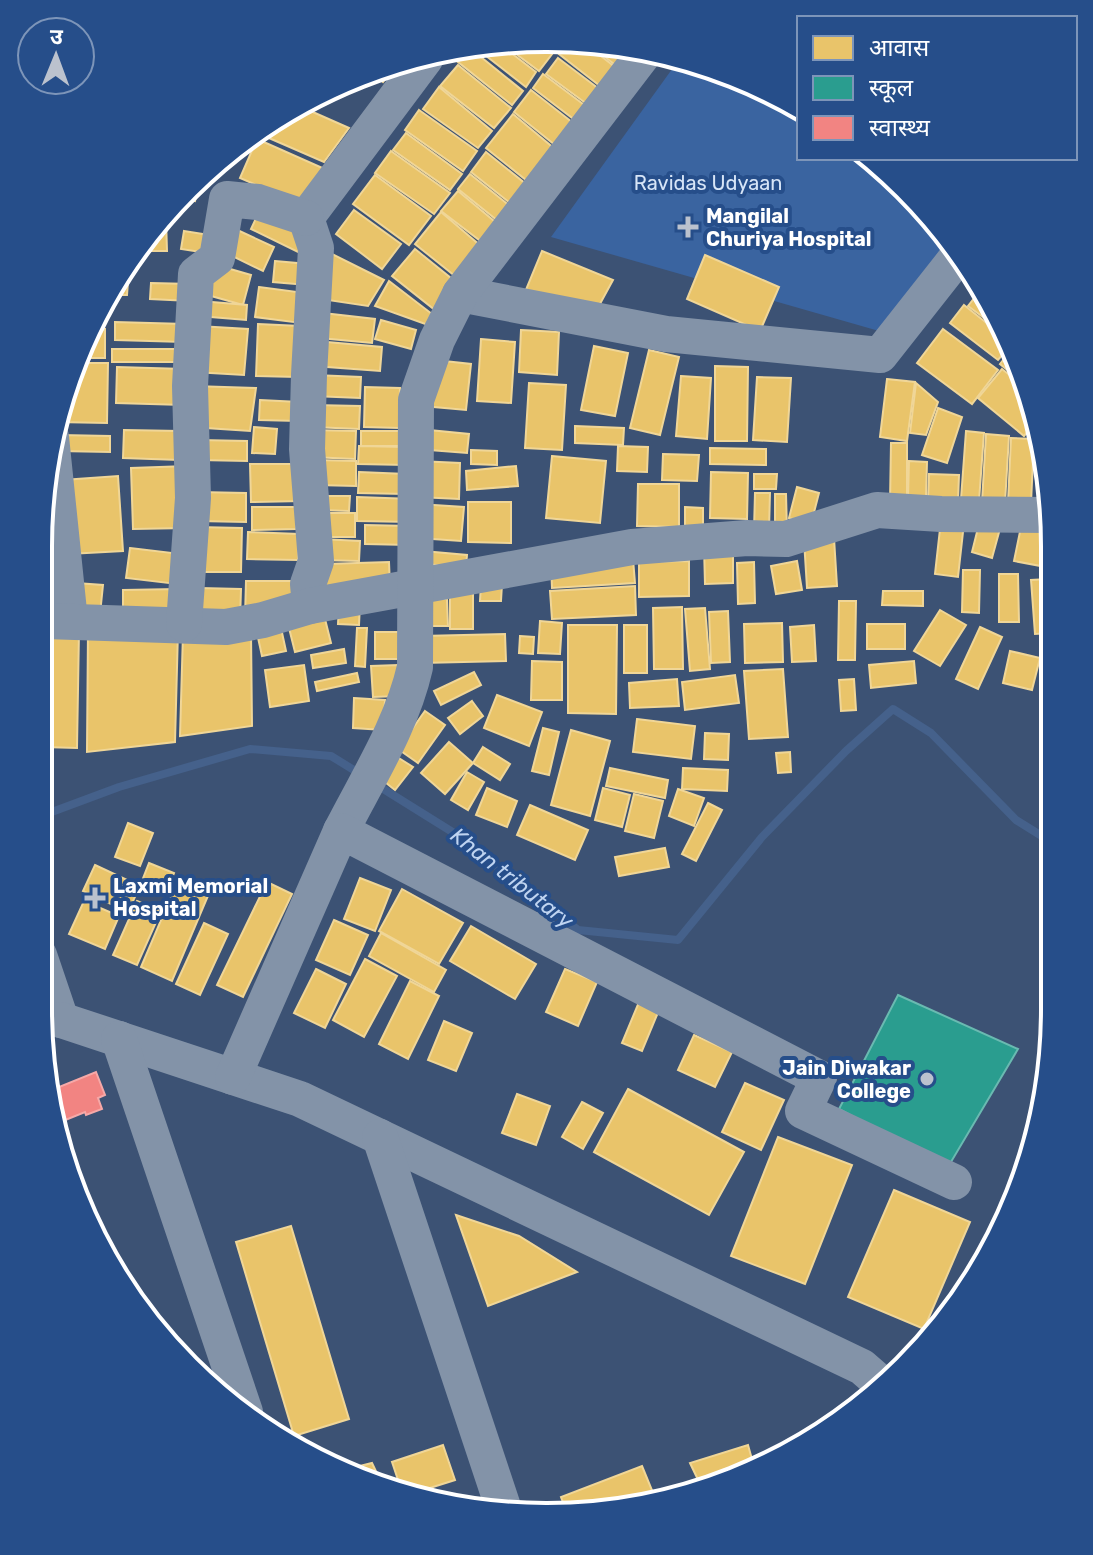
<svg xmlns="http://www.w3.org/2000/svg" width="1093" height="1555" font-family="Rubik,'Noto Sans Devanagari',sans-serif">
<style>
.green{fill:#3a64a0}
.homes{fill:#e9c46a;stroke:#f0d697;stroke-width:2}
.schools{fill:#2a9d8f;stroke:#6abab1;stroke-width:2}
.health{fill:#f28482;stroke:#f6a9a8;stroke-width:2}
.lines{fill:none;stroke-linecap:round;stroke-linejoin:round}
.stream{stroke:#45618b;stroke-width:8}
.minor{stroke:#8393a8;stroke-width:36}
.poi-dot{fill:#bbc2ce;stroke:#264e8a;stroke-width:3}
.labels{text-anchor:middle;dominant-baseline:central;stroke-width:8;stroke-linejoin:round;paint-order:stroke}
.park-label{font-size:20px;fill:#d7e5f7;stroke:#264e8a}
.poi-label{font-size:20px;font-weight:bold;fill:#fff;stroke:#264e8a;text-anchor:start}
.water-label{font-size:22px;font-style:italic;fill:#bfd4f1;stroke:#264e8a}
.rim{fill:none;stroke:#fff;stroke-width:4}
</style>
<rect width="100%" height="100%" fill="#3c5274"/>
<polygon class="green" points="675,65 771,90 799,112 799,158 859,158 929,211 950,244 879,331 551,237"/>
<g class="homes">
<polygon points="579,39 624,74 609,93 559,54 570,40"/>
<polygon points="583,40 641,56 627,74"/>
<polygon points="548,43 556,49 539,71 508,48"/>
<polygon points="506,49 536,72 526,87 481,52"/>
<polygon points="476,53 523,91 512,105 458,62 465,54"/>
<polygon points="558,58 607,95 595,110 546,74"/>
<polygon points="397,63 383,82 370,72 383,65"/>
<polygon points="458,65 511,108 494,128 440,86"/>
<polygon points="543,74 595,113 584,127 533,88"/>
<polygon points="439,87 492,131 478,148 423,109"/>
<polygon points="531,90 582,130 565,153 514,112"/>
<polygon points="306,109 349,128 324,162 262,135"/>
<polygon points="419,110 477,151 463,171 405,130"/>
<polygon points="513,114 562,155 536,188 486,148"/>
<polygon points="406,133 462,174 450,190 393,150"/>
<polygon points="257,139 327,170 310,208 240,178"/>
<polygon points="391,151 450,193 434,214 375,173"/>
<polygon points="486,152 536,192 520,211 471,172"/>
<polygon points="470,174 520,214 508,229 458,189"/>
<polygon points="375,175 431,216 409,245 353,204"/>
<polygon points="200,178 195,201 183,199"/>
<polygon points="458,191 505,230 491,249 441,211"/>
<polygon points="354,210 401,244 382,269 336,234"/>
<polygon points="441,212 489,253 465,284 415,244"/>
<polygon points="258,214 307,238 300,253 251,229"/>
<polygon points="166,219 167,251 140,251"/>
<polygon points="233,228 274,247 263,271 222,251"/>
<polygon points="184,231 216,236 214,254 181,249"/>
<polygon points="322,249 384,280 368,306 321,299"/>
<polygon points="415,249 462,287 440,314 392,276"/>
<polygon points="542,251 613,280 595,313 525,292"/>
<polygon points="705,255 779,287 760,331 687,299"/>
<polygon points="275,261 308,264 307,285 273,282"/>
<polygon points="213,264 251,275 243,305 204,294"/>
<polygon points="389,281 432,314 428,325 375,306"/>
<polygon points="115,282 128,282 127,295 105,295"/>
<polygon points="151,283 191,284 190,301 150,299"/>
<polygon points="259,287 305,293 301,323 255,317"/>
<polygon points="979,292 986,297 1003,322 1007,335 968,306"/>
<polygon points="200,301 247,305 246,320 199,316"/>
<polygon points="964,305 1008,340 1010,346 998,360 950,323"/>
<polygon points="323,313 375,319 372,343 320,338"/>
<polygon points="381,320 416,330 411,349 375,339"/>
<polygon points="115,322 185,324 184,342 115,340"/>
<polygon points="258,324 300,326 298,377 256,376"/>
<polygon points="198,326 248,329 244,375 194,372"/>
<polygon points="92,329 105,329 105,358 81,358"/>
<polygon points="943,329 998,370 972,404 917,363"/>
<polygon points="521,330 559,332 557,375 519,372"/>
<polygon points="481,339 515,342 511,403 477,401"/>
<polygon points="316,341 382,347 380,371 314,366"/>
<polygon points="594,346 628,353 615,416 581,410"/>
<rect x="112" y="349" width="72" height="13"/>
<polygon points="649,350 679,357 660,435 630,428"/>
<polygon points="1011,350 1021,381 1000,364"/>
<polygon points="435,360 471,364 466,410 423,406"/>
<polygon points="80,363 108,363 107,423 57,422"/>
<polygon points="715,366 748,367 747,441 715,441"/>
<polygon points="117,367 184,369 183,405 116,403"/>
<polygon points="1002,369 1022,385 1034,424 1024,436 978,398"/>
<polygon points="314,375 361,377 360,398 313,396"/>
<polygon points="681,376 711,378 707,439 676,436"/>
<polygon points="757,377 791,378 787,442 753,440"/>
<polygon points="887,379 915,382 907,441 880,437"/>
<polygon points="529,383 566,385 562,450 525,448"/>
<polygon points="916,383 938,402 926,435 910,433"/>
<polygon points="193,386 256,388 250,431 191,427"/>
<polygon points="365,387 400,388 399,428 364,427"/>
<polygon points="260,400 299,402 298,421 259,420"/>
<polygon points="313,405 360,406 359,429 312,427"/>
<polygon points="938,408 962,417 947,463 922,455"/>
<polygon points="575,426 624,428 623,445 575,443"/>
<polygon points="254,427 277,429 275,454 252,453"/>
<polygon points="419,429 469,434 467,453 417,449"/>
<polygon points="124,430 180,431 179,460 123,458"/>
<polygon points="311,430 356,431 355,459 310,457"/>
<rect x="361" y="431" width="41" height="15"/>
<polygon points="966,431 984,433 979,501 961,499"/>
<polygon points="986,434 1009,436 1005,503 982,502"/>
<polygon points="60,435 110,436 110,452 59,451"/>
<polygon points="1011,438 1034,439 1031,503 1008,502"/>
<polygon points="199,440 247,441 247,461 199,460"/>
<polygon points="891,443 907,443 907,502 890,503"/>
<polygon points="359,446 406,447 406,465 358,464"/>
<polygon points="618,446 648,447 647,472 617,471"/>
<polygon points="710,448 766,449 766,465 710,464"/>
<polygon points="471,450 497,451 497,465 471,464"/>
<polygon points="663,454 699,455 697,481 662,480"/>
<polygon points="552,456 606,461 600,523 546,518"/>
<polygon points="317,460 356,461 356,486 316,485"/>
<polygon points="418,461 460,463 459,499 418,497"/>
<polygon points="909,461 927,462 926,498 908,498"/>
<polygon points="250,464 301,464 302,501 251,502"/>
<polygon points="187,466 188,528 133,529 131,468"/>
<polygon points="516,466 518,486 467,490 466,471"/>
<polygon points="359,472 406,474 405,494 358,493"/>
<polygon points="711,472 748,473 747,519 710,518"/>
<polygon points="754,474 777,474 776,489 754,489"/>
<polygon points="929,474 959,475 958,501 928,499"/>
<polygon points="118,476 123,551 69,554 63,480"/>
<polygon points="1041,476 1050,476 1051,480 1051,511 1039,510"/>
<polygon points="638,484 679,484 679,527 637,526"/>
<polygon points="797,487 819,493 811,524 789,518"/>
<polygon points="198,492 246,493 246,522 198,521"/>
<polygon points="755,493 770,493 769,530 754,530"/>
<polygon points="775,494 786,494 787,531 775,531"/>
<polygon points="320,496 350,496 349,511 320,510"/>
<polygon points="357,497 413,499 412,522 357,521"/>
<polygon points="468,502 511,502 511,543 468,542"/>
<polygon points="418,504 464,507 461,541 418,538"/>
<polygon points="252,507 296,507 296,529 252,530"/>
<polygon points="685,507 703,508 703,534 685,534"/>
<rect x="317" y="513" width="38" height="24"/>
<polygon points="1023,517 1051,522 1051,568 1014,561"/>
<polygon points="941,520 964,523 958,577 935,574"/>
<polygon points="980,520 1001,525 992,558 972,552"/>
<polygon points="365,525 410,526 409,545 365,544"/>
<polygon points="197,527 242,528 241,572 196,572"/>
<polygon points="248,532 299,534 298,560 247,559"/>
<polygon points="834,538 837,586 807,588 804,540"/>
<polygon points="321,539 360,541 359,561 320,560"/>
<polygon points="733,546 733,583 705,584 704,547"/>
<polygon points="130,548 181,554 177,584 126,578"/>
<polygon points="423,551 467,555 466,567 422,564"/>
<polygon points="633,559 635,583 552,588 551,563"/>
<polygon points="689,561 689,596 639,597 639,562"/>
<polygon points="797,561 802,590 776,594 771,566"/>
<polygon points="389,562 390,586 326,588 325,564"/>
<polygon points="754,562 755,603 738,604 737,563"/>
<polygon points="963,570 980,570 979,613 962,612"/>
<polygon points="999,574 1018,574 1019,622 999,622"/>
<polygon points="1048,579 1051,633 1035,634 1031,580"/>
<polygon points="246,581 296,581 298,597 245,617"/>
<polygon points="76,583 103,585 100,614 73,612"/>
<polygon points="481,583 502,584 501,601 480,601"/>
<polygon points="45,585 57,585 45,616"/>
<polygon points="635,586 636,615 552,619 550,591"/>
<polygon points="200,588 241,589 240,621 199,620"/>
<polygon points="177,589 176,612 123,615 123,590"/>
<polygon points="883,591 923,591 923,606 882,605"/>
<polygon points="450,592 473,593 473,629 450,629"/>
<polygon points="419,599 447,599 448,626 419,626"/>
<polygon points="839,601 856,601 855,660 838,660"/>
<polygon points="339,602 360,603 359,625 338,624"/>
<polygon points="682,607 683,669 654,669 653,608"/>
<polygon points="705,608 710,669 690,671 685,609"/>
<polygon points="940,610 966,625 940,666 914,651"/>
<polygon points="323,611 331,643 295,652 287,620"/>
<polygon points="728,611 730,662 711,663 709,612"/>
<polygon points="540,621 562,623 560,654 538,653"/>
<polygon points="782,623 783,662 745,663 744,624"/>
<rect x="867" y="624" width="38" height="25"/>
<polygon points="568,625 617,625 616,714 568,713"/>
<rect x="624" y="625" width="23" height="48"/>
<polygon points="814,625 816,661 792,662 790,627"/>
<polygon points="980,627 1002,637 978,689 956,679"/>
<polygon points="281,628 286,651 262,656 257,633"/>
<polygon points="357,628 367,628 365,667 355,666"/>
<polygon points="45,630 79,631 77,748 43,747"/>
<polygon points="88,630 178,631 175,742 87,752"/>
<rect x="375" y="632" width="37" height="27"/>
<polygon points="183,633 251,633 252,726 180,736"/>
<polygon points="505,634 506,661 422,663 422,636"/>
<polygon points="520,636 534,637 533,654 519,653"/>
<polygon points="344,649 346,663 313,668 311,655"/>
<polygon points="1010,651 1040,658 1032,690 1003,683"/>
<polygon points="1048,656 1052,657 1052,679 1044,677"/>
<polygon points="532,661 562,662 562,700 531,700"/>
<polygon points="914,661 916,683 871,688 869,665"/>
<polygon points="304,665 309,701 270,707 265,670"/>
<polygon points="398,665 399,696 373,697 371,666"/>
<polygon points="783,669 788,737 749,739 744,671"/>
<polygon points="474,672 481,685 441,705 434,691"/>
<polygon points="357,673 359,682 317,691 315,682"/>
<polygon points="735,675 739,703 685,710 682,682"/>
<polygon points="677,679 679,706 630,708 629,683"/>
<polygon points="854,679 856,710 841,711 839,680"/>
<polygon points="497,695 542,712 529,746 484,728"/>
<polygon points="354,698 385,700 383,730 353,728"/>
<polygon points="472,701 483,716 460,734 448,718"/>
<polygon points="425,711 445,725 418,763 398,749"/>
<polygon points="637,719 695,726 691,759 633,752"/>
<polygon points="543,728 559,732 549,775 532,771"/>
<polygon points="571,730 610,741 590,816 551,805"/>
<polygon points="1052,730 1052,775 1041,772"/>
<polygon points="705,733 729,734 728,760 704,759"/>
<polygon points="449,742 473,763 445,794 421,773"/>
<polygon points="483,747 510,764 500,780 473,763"/>
<polygon points="790,752 791,772 778,773 776,753"/>
<polygon points="394,755 413,767 395,790 380,778"/>
<polygon points="610,768 668,780 665,798 606,786"/>
<polygon points="683,768 728,770 727,791 682,789"/>
<polygon points="467,772 484,782 468,810 451,800"/>
<polygon points="487,788 517,801 507,827 476,815"/>
<polygon points="603,788 630,795 622,827 595,820"/>
<polygon points="678,789 704,798 694,826 669,816"/>
<polygon points="634,794 663,801 654,838 625,831"/>
<polygon points="708,803 722,810 696,861 682,854"/>
<polygon points="530,805 588,830 575,860 517,835"/>
<polygon points="128,823 153,833 140,866 115,857"/>
<polygon points="665,848 669,867 619,876 615,857"/>
<polygon points="149,863 174,873 167,891 142,881"/>
<polygon points="95,865 140,886 128,912 83,891"/>
<polygon points="179,878 210,891 172,981 141,967"/>
<polygon points="360,878 391,890 375,931 344,919"/>
<polygon points="267,882 292,894 243,997 217,985"/>
<polygon points="402,889 463,923 439,964 379,931"/>
<polygon points="84,901 119,916 105,949 69,934"/>
<polygon points="137,901 161,911 137,965 113,955"/>
<polygon points="334,920 368,935 350,975 316,960"/>
<polygon points="204,923 228,934 200,995 176,984"/>
<polygon points="471,926 536,964 515,999 450,961"/>
<polygon points="381,933 446,970 434,992 369,956"/>
<polygon points="365,959 397,976 364,1037 333,1020"/>
<polygon points="316,969 346,984 325,1028 294,1013"/>
<polygon points="565,969 597,982 578,1026 546,1012"/>
<polygon points="410,981 439,996 408,1059 379,1044"/>
<polygon points="639,1002 659,1010 642,1051 622,1043"/>
<polygon points="444,1021 472,1033 456,1071 428,1060"/>
<polygon points="694,1035 732,1052 715,1087 678,1070"/>
<polygon points="745,1083 784,1100 761,1150 722,1132"/>
<polygon points="628,1089 744,1152 709,1215 594,1152"/>
<polygon points="517,1094 550,1106 536,1145 502,1133"/>
<polygon points="582,1102 603,1113 583,1149 562,1137"/>
<polygon points="778,1137 852,1165 805,1284 731,1256"/>
<polygon points="894,1190 970,1222 924,1329 848,1297"/>
<polygon points="456,1215 519,1236 577,1272 488,1306"/>
<polygon points="291,1226 349,1419 294,1436 236,1242"/>
<polygon points="443,1445 455,1480 411,1494 402,1492 392,1462"/>
<polygon points="748,1445 755,1470 701,1486 690,1463"/>
<polygon points="372,1463 383,1486 351,1478 340,1471"/>
<polygon points="642,1466 656,1500 613,1513 567,1513 561,1497"/>
</g>
<polygon class="schools" points="898,995 1018,1049 948,1167 839,1109"/>
<polygon class="health" points="96,1072 105,1095 98,1098 102,1109 86,1115 85,1112 53,1125 51,1106 59,1103 54,1089"/>
<g class="lines">
<g class="stream">
<polyline points="377,785 454,833 578,930 678,940 762,837 846,751 893,709 931,733 1016,820 1053,843"/>
<polyline points="41,816 119,787 250,749 331,756 362,775"/>
</g>
<g class="minor">
<polyline points="306,218 316,248 309,375 307,449 316,561 308,584 310,606"/>
<polyline points="306,218 425,59"/>
<polyline points="460,294 666,334 880,355 958,256"/>
<polyline points="51,437 70,621"/>
<polyline points="45,621 226,627 263,620 310,606 632,547 747,538 786,539 877,510 941,514 1051,515"/>
<polyline points="184,624 193,498 190,386 196,274 217,258 227,199 258,202 306,218"/>
<path d="M341,831C368,778 402,725 415,667L416,400L437,340L460,294L642,56"/>
<polyline points="39,955 61,1020"/>
<polyline points="61,1020 300,1099 862,1367 885,1387"/>
<polyline points="119,1039 245,1412"/>
<polyline points="233,1077 341,831 819,1078 803,1111 954,1182"/>
<polyline points="380,1137 505,1513"/>
</g>
</g>
<g class="poi-dot">
<path d="M684 215h8v8h8v8h-8v8h-8v-8h-8v-8h8z"/>
<path d="M91 886h8v8h8v8h-8v8h-8v-8h-8v-8h8z"/>
<circle cx="927" cy="1079" r="8"/>
</g>
<g class="labels">
<g class="park-label">
<text x="708" y="183">Ravidas Udyaan</text>
</g>
<g class="poi-label">
<text x="706" y="216">Mangilal<tspan x="706" dy="23">Churiya Hospital</tspan></text>
<text x="113" y="886">Laxmi Memorial<tspan x="113" dy="23">Hospital</tspan></text>
<text x="911" y="1068" text-anchor="end">Jain Diwakar<tspan x="911" dy="23">College</tspan></text>
</g>
<g class="water-label">
<text transform="translate(512 878) rotate(38)">Khan tributary</text>
</g>
</g>
<path d="M0 0H1093V1555H0ZM546 52H547A494 494 0 0 1 1041 546V1009A494 494 0 0 1 547 1503H546A494 494 0 0 1 52 1009V546A494 494 0 0 1 546 52Z" fill="#264e8a" fill-rule="evenodd"/>
<path class="rim" d="M546 52H547A494 494 0 0 1 1041 546V1009A494 494 0 0 1 547 1503H546A494 494 0 0 1 52 1009V546A494 494 0 0 1 546 52Z"/>
<rect x="797" y="16" width="280" height="144" fill="#264e8a" stroke="#7d95b9" stroke-width="2"/>
<rect x="813" y="36" width="40" height="24" fill="#e9c46a" stroke="#7d95b9" stroke-width="2"/>
<text x="869" y="56" font-size="24" fill="#ffffff">आवास</text>
<rect x="813" y="76" width="40" height="24" fill="#2a9d8f" stroke="#7d95b9" stroke-width="2"/>
<text x="869" y="96" font-size="24" fill="#ffffff">स्कूल</text>
<rect x="813" y="116" width="40" height="24" fill="#f28482" stroke="#7d95b9" stroke-width="2"/>
<text x="869" y="136" font-size="24" fill="#ffffff">स्वास्थ्य</text>
<g transform="translate(56 56) rotate(1)"><circle r="38" fill="#264e8a" stroke="#7d95b9" stroke-width="2"/>
<path d="M0-6L14 30L0 20L-14 30Z" fill="#bbc2ce"/>
<text y="-12" font-size="22" font-weight="bold" text-anchor="middle" fill="#ffffff">उ</text>
</g>
</svg>
